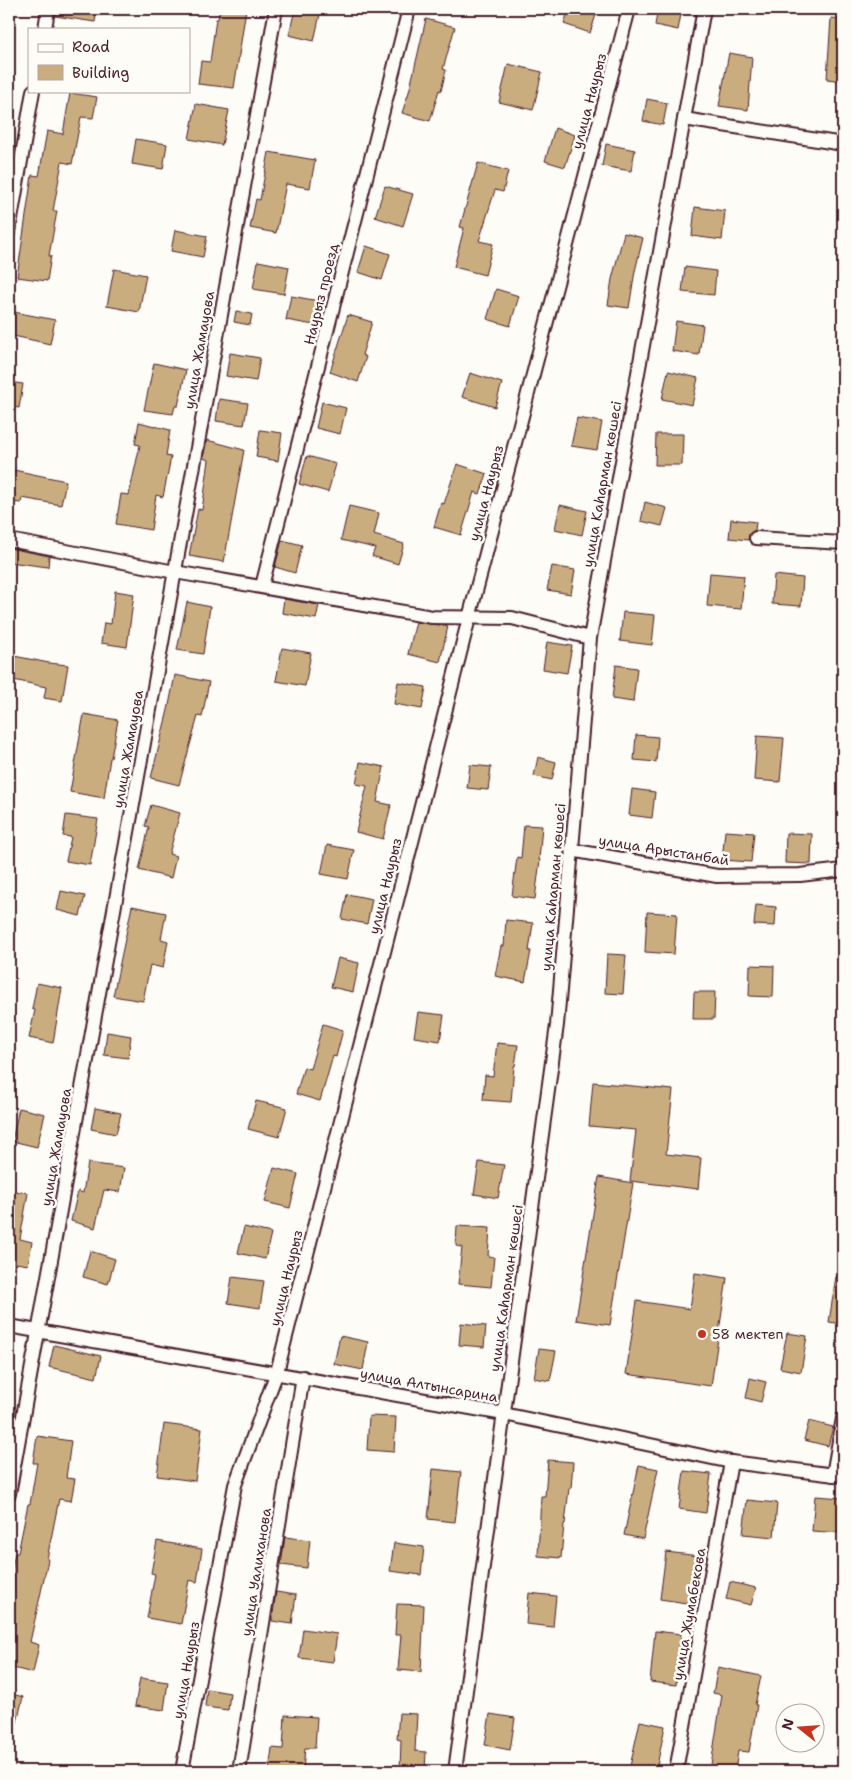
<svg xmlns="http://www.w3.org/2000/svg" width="852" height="1780" font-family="'Shantell Sans',sans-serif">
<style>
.building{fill:#caad7f;stroke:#4a1f2b}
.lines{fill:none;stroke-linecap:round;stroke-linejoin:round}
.minor-casing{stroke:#4a1f2b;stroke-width:16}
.minor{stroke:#fdfcf7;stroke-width:12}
.poi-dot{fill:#c8321e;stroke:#fdfcf7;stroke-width:2}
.labels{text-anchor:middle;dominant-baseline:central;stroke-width:5;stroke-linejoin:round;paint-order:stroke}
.street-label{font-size:14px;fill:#4a1f2b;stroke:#fdfcf7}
.poi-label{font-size:14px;fill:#4a1f2b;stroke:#fdfcf7;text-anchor:start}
</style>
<rect width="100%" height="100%" fill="#fdfcf7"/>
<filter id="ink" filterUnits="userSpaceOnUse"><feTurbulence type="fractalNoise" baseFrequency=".02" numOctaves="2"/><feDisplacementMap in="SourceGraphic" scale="10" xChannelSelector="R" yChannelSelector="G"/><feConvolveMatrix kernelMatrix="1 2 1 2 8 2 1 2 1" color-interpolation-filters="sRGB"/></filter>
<g filter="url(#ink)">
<g class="building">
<polygon points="56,9 97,9 95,22 55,16"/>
<polygon points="220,9 246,9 234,88 198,84 201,61 210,62 216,19 218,19"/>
<polygon points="295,9 320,14 314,41 289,35"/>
<polygon points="569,9 598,9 590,33 564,24"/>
<polygon points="658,9 682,9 678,30 655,25"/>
<polygon points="831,18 843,19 843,81 827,79"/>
<polygon points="426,19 455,27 443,69 446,70 441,91 439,90 430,121 402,113 409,92"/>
<polygon points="729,53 752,57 748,110 719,106"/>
<polygon points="508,64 542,72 533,110 499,102"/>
<polygon points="70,93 97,97 93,118 81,117 72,164 62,162 53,211 57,211 49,256 51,256 47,281 17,277 32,175 39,176 47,131 63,134"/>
<polygon points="647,99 667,103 663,125 643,121"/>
<polygon points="196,104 229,110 222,145 189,139"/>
<polygon points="555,128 575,135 565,167 545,161"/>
<polygon points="136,139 167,144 163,169 132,164"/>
<polygon points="606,144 635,150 631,171 602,166"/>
<polygon points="269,152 315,160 310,188 286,184 276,233 250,228 256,199 260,200"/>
<polygon points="478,163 508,171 503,192 495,190 479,241 493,244 485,275 454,267 464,228 460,227"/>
<polygon points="385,186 413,194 403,226 375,217"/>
<polygon points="695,207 725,211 722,240 692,236"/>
<polygon points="175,230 207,236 203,257 171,251"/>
<polygon points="624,233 643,238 635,271 629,308 608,305 612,279"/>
<polygon points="366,246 390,254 382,280 358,272"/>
<polygon points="258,261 289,267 284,294 253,289"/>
<polygon points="685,267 716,271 714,295 682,292"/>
<polygon points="114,269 146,275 139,312 107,306"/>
<polygon points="496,289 519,296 510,326 487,319"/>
<polygon points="291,296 319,301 314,325 286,320"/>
<polygon points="9,311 55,320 50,344 9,335"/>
<polygon points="236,311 252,314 250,325 234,322"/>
<polygon points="348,315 372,322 362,355 366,357 358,382 330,372"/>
<polygon points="676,321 703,325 699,355 672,351"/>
<polygon points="230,353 260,358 256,381 226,376"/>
<polygon points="154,363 186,370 178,406 175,406 173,414 144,410"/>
<polygon points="668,371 698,378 692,405 662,399"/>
<polygon points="470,373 502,383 495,407 462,397"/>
<polygon points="9,382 23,384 19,408 9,406"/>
<polygon points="219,399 248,403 244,425 216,421"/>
<polygon points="322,402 346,408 340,434 316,428"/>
<polygon points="577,418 602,422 597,450 571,446"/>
<polygon points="139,422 170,430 166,456 171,457 163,497 156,495 151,530 116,524 121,494 129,495 140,445 135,444"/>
<polygon points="260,430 282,433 278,461 256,457"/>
<polygon points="656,434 683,434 682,465 655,465"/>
<polygon points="207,440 244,450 224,562 189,556 198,509 202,510 209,460 203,458"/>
<polygon points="307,456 336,464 328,492 299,484"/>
<polygon points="457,464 487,474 480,494 474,492 461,535 434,527 441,503 444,504"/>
<polygon points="9,469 66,481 61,505 22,498 21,503 9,502"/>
<polygon points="645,502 667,508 662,526 641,521"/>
<polygon points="560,505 587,511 582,535 555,529"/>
<polygon points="349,506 379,513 374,535 404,544 398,564 372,556 375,548 341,540"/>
<polygon points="731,519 756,522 755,530 749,534 748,540 729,538"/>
<polygon points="282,540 302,545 295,573 275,567"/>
<polygon points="9,548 49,556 48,567 9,562"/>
<polygon points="552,566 575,570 571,594 547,590"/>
<polygon points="710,573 744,576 741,609 707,606"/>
<polygon points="774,575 803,578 801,606 772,604"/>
<polygon points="115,591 134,594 127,647 101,643 104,623 111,624"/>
<polygon points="284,599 319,605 316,619 282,613"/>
<polygon points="187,602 210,607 203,654 177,650"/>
<polygon points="623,612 655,615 652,645 620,641"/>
<polygon points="416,622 448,626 440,662 408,654"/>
<polygon points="547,642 572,646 567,673 543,669"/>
<polygon points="282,648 311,653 305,686 276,681"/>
<polygon points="9,655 49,663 68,665 62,701 44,698 46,687 9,679"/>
<polygon points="616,665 637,668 633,702 612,699"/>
<polygon points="175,675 209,682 202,717 198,716 179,785 151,778 168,710"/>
<polygon points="398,682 426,687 422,709 394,704"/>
<polygon points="84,714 118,720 111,758 110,758 104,798 70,792"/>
<polygon points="636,735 658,737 656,762 634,760"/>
<polygon points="757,736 784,738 780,782 754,780"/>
<polygon points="538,757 556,762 552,780 534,776"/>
<polygon points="360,762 384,767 377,802 391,805 383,839 356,832 367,786 356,784"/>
<polygon points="470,765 491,767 488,790 467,788"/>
<polygon points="632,789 655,792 652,818 629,815"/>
<polygon points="151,805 180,813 169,854 176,856 171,878 139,870 149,827 145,826"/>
<polygon points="66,815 98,819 90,865 66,861 71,837 63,836"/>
<polygon points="524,825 542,826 539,860 540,860 535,899 512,896 517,857 521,858"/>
<polygon points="725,831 754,833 751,862 722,860"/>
<polygon points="786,833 812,834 811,864 785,863"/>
<polygon points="327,845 354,850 348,879 321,874"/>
<polygon points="61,891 85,896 80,916 57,910"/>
<polygon points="347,894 372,899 367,924 342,919"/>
<polygon points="756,905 776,907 775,926 754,925"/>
<polygon points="132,906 166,913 161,939 168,941 163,968 150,965 143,1001 113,996"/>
<polygon points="647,912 677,914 674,954 645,952"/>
<polygon points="506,920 533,923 529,951 531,951 525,982 495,976 501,946 504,946"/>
<polygon points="607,954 626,955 623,994 605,993"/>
<polygon points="338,958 359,963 353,992 331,987"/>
<polygon points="750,965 774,966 773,997 749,996"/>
<polygon points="37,983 62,988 53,1043 29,1038 35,1010 32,1009"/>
<polygon points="694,992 715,992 714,1019 693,1019"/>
<polygon points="418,1012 444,1015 440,1041 414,1037"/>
<polygon points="323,1024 343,1030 336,1057 333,1056 320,1101 296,1094 304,1067 310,1069"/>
<polygon points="107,1032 131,1036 128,1058 104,1055"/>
<polygon points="497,1043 518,1045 515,1066 514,1066 511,1102 483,1100 485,1075 493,1076"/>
<polygon points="593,1082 673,1090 666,1154 701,1158 698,1189 630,1181 636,1130 589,1126"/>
<polygon points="256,1101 287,1108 279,1137 248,1129"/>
<polygon points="19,1108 45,1114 37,1147 12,1141"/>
<polygon points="95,1108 121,1113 116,1134 91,1129"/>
<polygon points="479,1162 504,1165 498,1198 474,1194"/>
<polygon points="88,1163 124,1168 120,1192 104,1190 95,1228 71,1221 78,1191 83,1193"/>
<polygon points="274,1168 298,1174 290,1208 265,1202"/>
<polygon points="599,1177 633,1183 610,1325 576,1320"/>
<polygon points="9,1190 28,1193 20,1239 32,1242 28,1265 16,1263 15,1268 9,1268"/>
<polygon points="457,1226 490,1228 488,1256 494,1257 491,1287 458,1284 462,1247 456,1246"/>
<polygon points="244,1227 271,1233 265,1259 238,1253"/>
<polygon points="90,1251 115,1259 108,1284 83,1277"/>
<polygon points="695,1273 727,1278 711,1386 626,1374 637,1301 690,1309"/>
<polygon points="836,1276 843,1276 843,1324 829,1322"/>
<polygon points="232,1277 264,1281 260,1308 228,1303"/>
<polygon points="461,1323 486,1326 484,1347 459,1345"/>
<polygon points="787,1333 807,1336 801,1372 780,1368"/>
<polygon points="340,1336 368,1342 363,1370 334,1364"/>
<polygon points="54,1345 101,1356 96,1378 49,1367"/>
<polygon points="539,1349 556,1351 550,1381 534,1378"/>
<polygon points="750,1378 766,1382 761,1402 746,1398"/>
<polygon points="369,1416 396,1417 394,1452 367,1450"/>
<polygon points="809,1421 833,1427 828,1446 804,1440"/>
<polygon points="164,1424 202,1429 195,1481 157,1476"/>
<polygon points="37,1436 71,1441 66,1478 75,1479 71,1501 59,1499 47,1559 48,1560 30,1642 39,1645 33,1673 9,1667 9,1582 15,1553 18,1553 28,1504 30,1504 37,1463 33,1463"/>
<polygon points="548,1460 573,1462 571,1488 569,1488 565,1524 564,1524 561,1558 538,1556 541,1496 545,1496"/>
<polygon points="639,1465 658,1469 643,1539 624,1535"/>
<polygon points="433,1469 461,1472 455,1522 428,1519"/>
<polygon points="684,1471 711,1474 706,1513 679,1509"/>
<polygon points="815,1496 843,1498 843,1533 812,1531"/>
<polygon points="747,1500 777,1503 774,1537 743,1534"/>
<polygon points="285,1537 310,1540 307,1568 281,1565"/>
<polygon points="157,1541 202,1549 197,1582 189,1580 181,1624 147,1618 155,1574 151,1573"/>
<polygon points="394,1543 424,1547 421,1575 390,1571"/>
<polygon points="666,1552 699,1556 693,1604 660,1599"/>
<polygon points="730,1582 756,1588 751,1605 726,1599"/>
<polygon points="276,1592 296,1595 292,1624 272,1621"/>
<polygon points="529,1593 556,1596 553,1627 526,1624"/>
<polygon points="397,1604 424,1605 421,1672 398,1670 401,1635 395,1635"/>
<polygon points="303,1629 337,1634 333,1662 299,1658"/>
<polygon points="655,1631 681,1634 676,1685 650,1682"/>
<polygon points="718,1667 761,1676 755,1705 757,1705 749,1752 738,1751 735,1771 710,1771 722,1695 713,1693"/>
<polygon points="140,1678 168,1682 164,1710 135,1706"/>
<polygon points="207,1689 230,1693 228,1710 205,1707"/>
<polygon points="9,1693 23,1697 13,1739 9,1738"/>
<polygon points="399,1713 417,1714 415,1751 426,1752 425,1771 400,1771 401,1740 397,1739"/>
<polygon points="490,1714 515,1718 510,1750 485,1745"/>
<polygon points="285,1715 317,1717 315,1748 305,1748 303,1771 269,1771 272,1748 283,1749"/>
<polygon points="640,1721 665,1726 656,1771 629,1771"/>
</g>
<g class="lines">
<g class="minor-casing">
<g id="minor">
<polyline points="45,29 48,9"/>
<polyline points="684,119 843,144"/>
<polyline points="9,231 33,91"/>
<polyline points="756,538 843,543"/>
<polyline points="9,540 175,572 432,617 512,618 590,638"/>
<polyline points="262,586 409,9"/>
<polyline points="571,850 717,876 800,875 843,870"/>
<polyline points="9,1326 504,1414 731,1462 843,1476"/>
<polyline points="833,1475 843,1418"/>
<polyline points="9,1494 276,9"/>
<polyline points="182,1771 235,1485 277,1372 469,618 629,9"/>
<polyline points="239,1771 303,1377"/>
<polyline points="455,1771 557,1025 590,638 704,9"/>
<polyline points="676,1771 731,1462"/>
</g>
</g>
<use href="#minor" class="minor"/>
</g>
</g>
<circle class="poi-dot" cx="702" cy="1334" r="5"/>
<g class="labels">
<g class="street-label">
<text transform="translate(589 101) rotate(-75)">улица Наурыз</text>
<text transform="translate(321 294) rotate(-76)">Наурыз проезд</text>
<text transform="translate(199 350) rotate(-80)">улица Жамауова</text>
<text transform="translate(602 484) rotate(-80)">улица Каһарман көшесі</text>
<text transform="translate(486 493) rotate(-75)">улица Наурыз</text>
<text transform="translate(128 749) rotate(-80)">улица Жамауова</text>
<text transform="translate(664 850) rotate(9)">улица Арыстанбай</text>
<text transform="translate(385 886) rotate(-76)">улица Наурыз</text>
<text transform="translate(553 887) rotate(-85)">улица Каһарман көшесі</text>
<text transform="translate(56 1147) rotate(-80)">улица Жамауова</text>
<text transform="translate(286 1278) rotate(-76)">улица Наурыз</text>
<text transform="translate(506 1288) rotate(-82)">улица Каһарман көшесі</text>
<text transform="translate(429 1385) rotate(10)">улица Алтынсарина</text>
<text transform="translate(256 1572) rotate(-81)">улица Уалиханова</text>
<text transform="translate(689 1614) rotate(-80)">улица Жумабекова</text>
<text transform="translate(186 1670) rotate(-80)">улица Наурыз</text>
</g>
<g class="poi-label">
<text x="712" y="1334">58 мектеп</text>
</g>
</g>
<rect width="852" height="1780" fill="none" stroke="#fdfcf7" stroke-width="30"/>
<rect x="15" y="15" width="822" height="1750" fill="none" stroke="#4a1f2b" stroke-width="2" filter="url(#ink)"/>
<rect x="28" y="28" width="162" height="65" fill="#fdfcf7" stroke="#b5a4a5"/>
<rect x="38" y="44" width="25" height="8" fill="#fdfcf7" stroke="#b5a4a5"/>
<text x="72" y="52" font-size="15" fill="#4a1f2b">Road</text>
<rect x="38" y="65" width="25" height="15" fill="#caad7f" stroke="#b5a4a5"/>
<text x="72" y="78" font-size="15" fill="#4a1f2b">Building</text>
<g transform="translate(800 1728) rotate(287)"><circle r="24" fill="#fdfcf7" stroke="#b5a4a5"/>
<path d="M0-4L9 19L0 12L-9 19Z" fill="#c8321e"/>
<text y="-8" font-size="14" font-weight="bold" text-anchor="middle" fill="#4a1f2b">N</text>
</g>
</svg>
